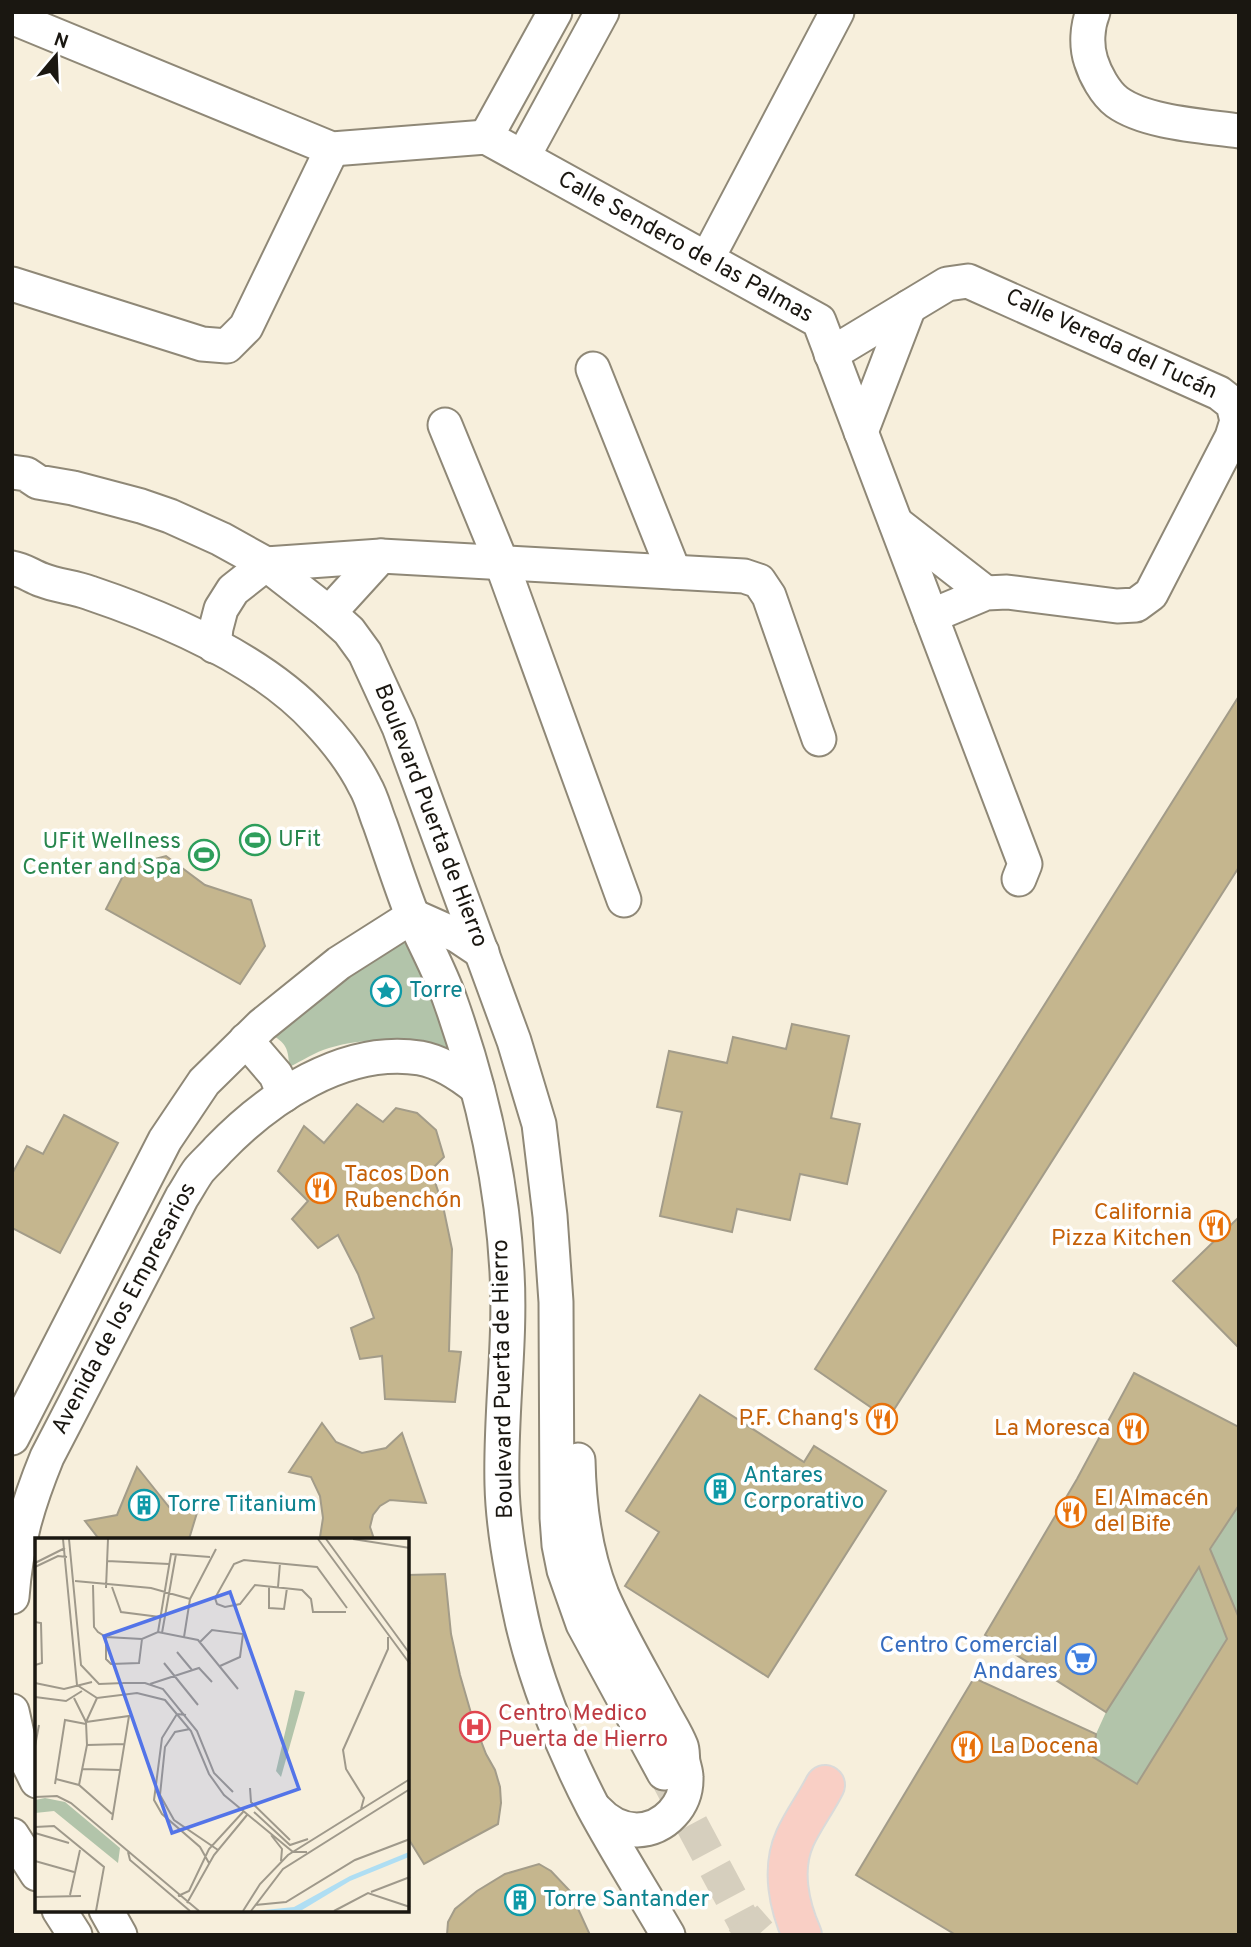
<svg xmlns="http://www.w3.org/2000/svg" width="1251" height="1947" font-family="Overpass,sans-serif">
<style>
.green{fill:#b2c4aa}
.building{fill:#c5b68e;stroke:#a39c89;stroke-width:2}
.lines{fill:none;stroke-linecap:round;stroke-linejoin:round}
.minor-tunnel{stroke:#d6cfbe;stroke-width:33;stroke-dasharray:33 17;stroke-linecap:butt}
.major-tunnel{stroke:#d6cfbe;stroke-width:38;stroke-dasharray:38 19;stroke-linecap:butt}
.minor-casing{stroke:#8f8877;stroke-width:37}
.major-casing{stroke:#dadad9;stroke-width:42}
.minor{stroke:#fff;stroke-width:33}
.major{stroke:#f9cfc5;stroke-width:38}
.labels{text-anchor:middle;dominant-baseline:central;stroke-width:7;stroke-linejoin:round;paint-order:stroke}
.street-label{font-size:23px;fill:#1a1711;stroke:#fff}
.leisure-label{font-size:23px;fill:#27864d;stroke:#fff;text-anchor:start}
.culture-label{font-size:23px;fill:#0d838f;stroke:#fff;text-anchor:start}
.food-label{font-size:23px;fill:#c56008;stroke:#fff;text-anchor:start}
.shop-label{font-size:23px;fill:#366cbe;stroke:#fff;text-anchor:end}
.health-label{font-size:23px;fill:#be3a42;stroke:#fff;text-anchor:start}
.inset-road{fill:none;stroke:#9f998b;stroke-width:2}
.view{fill:#5374e8;fill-opacity:0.15;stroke:#5374e8;stroke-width:3.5}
.inset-edge{fill:none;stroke:#1a1711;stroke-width:3.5}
</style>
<rect width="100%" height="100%" fill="#f7efdc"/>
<g class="green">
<path d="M401,932L454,1049C412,1041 371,1035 329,1048C315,1052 302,1061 289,1067C289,1046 284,1041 266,1032Z"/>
<polygon points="1239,1505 1239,1619 1137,1784 1093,1757 1096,1734 1106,1712"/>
</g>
<g class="building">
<polygon points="1239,696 1239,867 888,1419 815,1369"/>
<polygon points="166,856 205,885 251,900 265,946 240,984 106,909 128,866"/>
<polygon points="792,1024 849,1036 831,1118 860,1124 847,1184 800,1174 790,1220 737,1209 732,1232 660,1216 682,1112 657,1107 669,1051 727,1063 733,1037 786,1049"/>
<polygon points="357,1104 383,1122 396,1108 417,1113 436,1130 444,1157 431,1170 443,1206 452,1249 449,1351 461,1352 455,1402 385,1399 382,1356 360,1359 351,1328 374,1318 358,1274 338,1235 318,1248 292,1219 308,1201 278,1171 304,1126 324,1143"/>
<polygon points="64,1115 118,1143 60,1253 12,1228 12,1174 27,1146 43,1154"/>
<polygon points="1239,1217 1239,1348 1173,1281"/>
<polygon points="1134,1373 1239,1427 1239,1505 1210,1549 1239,1618 1239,1935 956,1935 856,1875 974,1678 1096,1734 1093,1757 1137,1784 1227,1639 1199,1567 1106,1712 985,1635 1077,1479"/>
<polygon points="700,1395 804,1462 814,1446 886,1491 768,1677 625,1586 659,1532 626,1511"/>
<polygon points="322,1423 336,1442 362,1453 386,1448 402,1433 426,1503 390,1500 380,1506 373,1515 370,1527 374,1539 343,1539 320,1537 323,1518 320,1496 311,1477 289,1472"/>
<polygon points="137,1467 169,1507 200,1503 189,1539 99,1539 85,1521 117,1515"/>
<polygon points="445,1574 451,1634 460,1675 473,1720 486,1754 495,1770 500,1787 501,1803 498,1824 424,1864 408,1838 408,1575"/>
<polygon points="539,1864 551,1871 570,1891 590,1935 447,1935 448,1922 455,1909 477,1891 505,1874"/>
</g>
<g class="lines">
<polyline class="minor-tunnel" points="668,1780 751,1935"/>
<polyline class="major-tunnel" points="743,1918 758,1935"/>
<g class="minor-casing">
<g id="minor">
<polyline points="13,12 21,21 332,149 486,137 819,321 1025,864 1019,879"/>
<path d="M1093,12C1087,27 1086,46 1091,61C1095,74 1105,93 1117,102C1146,123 1204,126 1239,131"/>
<polyline points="486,137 555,12"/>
<polyline points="523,157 602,12"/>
<polyline points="707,259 837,12"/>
<polyline points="12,284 202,344 227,346 246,327 332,149"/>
<polyline points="831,354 947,284 968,281 1219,393 1233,404 1237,421 1232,437 1151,594 1136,605 1117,606 1007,592 986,593 931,616"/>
<polyline points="593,369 674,572"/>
<polyline points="445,425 502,564 624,900"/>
<polyline points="861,432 909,307"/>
<polyline points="12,472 26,474 38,482 73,488 141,506 170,516 221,539 266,564 329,613 349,631 365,653 399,727 514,1041 539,1124 550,1216 556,1302 557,1518 559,1545 564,1570 583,1624 664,1773"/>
<polyline points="896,523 986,593"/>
<path d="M12,568C24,570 31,576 42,580C57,586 74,587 90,593C167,619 261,659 317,720C335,739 353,762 365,786C372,798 375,812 380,824C391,855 401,887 413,917C425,945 440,971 450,1000C481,1087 502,1179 507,1272C511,1343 500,1414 502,1485C503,1526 511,1568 519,1607C532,1673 562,1747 593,1807C616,1850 643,1892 668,1935"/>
<polyline points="329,613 381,556"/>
<polyline points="214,646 216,628 221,609 233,590 266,564 381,556 744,576 759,581 769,596 819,739"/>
<polyline points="246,1040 276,1075 284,1095"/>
<polyline points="12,1438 165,1140 204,1082 262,1025 339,963 413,916 458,936 482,952"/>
<path d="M578,1460C579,1505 585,1553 602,1595C619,1634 641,1671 661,1708C667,1720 676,1733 681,1746C683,1751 682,1756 683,1762C684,1767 686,1772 686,1777C687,1805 665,1829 637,1830C621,1830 607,1822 596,1810"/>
<path d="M12,1597C16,1544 27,1506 47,1457L182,1197C188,1188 193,1178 199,1170C205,1163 212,1157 218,1150C268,1098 344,1046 420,1058C442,1062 461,1075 477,1088"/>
<polyline points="12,1711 20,1747 37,1781"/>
<polyline points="12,1835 37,1874"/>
<polyline points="59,1910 75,1935"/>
<polyline points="106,1910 120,1935"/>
</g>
</g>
<g class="major-casing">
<path id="major" d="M802,1935C789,1906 781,1869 795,1838C803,1820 816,1803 825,1785"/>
</g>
<use href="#minor" class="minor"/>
<use href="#major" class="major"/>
</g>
<defs>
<g id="stadium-ring" transform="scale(1.575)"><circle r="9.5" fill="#fff" stroke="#2e9e5b" stroke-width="1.5"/><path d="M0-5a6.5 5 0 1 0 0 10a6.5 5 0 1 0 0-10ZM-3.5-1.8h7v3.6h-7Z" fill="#2e9e5b"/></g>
<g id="sight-ring" transform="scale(1.575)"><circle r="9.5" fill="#fff" stroke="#0f9aa8" stroke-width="1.5"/><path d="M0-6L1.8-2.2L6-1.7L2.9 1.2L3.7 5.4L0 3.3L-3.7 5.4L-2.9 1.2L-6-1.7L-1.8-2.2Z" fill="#0f9aa8"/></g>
<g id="restaurant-ring" transform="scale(1.575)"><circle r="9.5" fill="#fff" stroke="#e8710a" stroke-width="1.5"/><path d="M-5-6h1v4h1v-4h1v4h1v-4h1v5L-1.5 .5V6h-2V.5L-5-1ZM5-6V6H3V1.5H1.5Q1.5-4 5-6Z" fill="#e8710a"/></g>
<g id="building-ring" transform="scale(1.575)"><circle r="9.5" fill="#fff" stroke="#0f9aa8" stroke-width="1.5"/><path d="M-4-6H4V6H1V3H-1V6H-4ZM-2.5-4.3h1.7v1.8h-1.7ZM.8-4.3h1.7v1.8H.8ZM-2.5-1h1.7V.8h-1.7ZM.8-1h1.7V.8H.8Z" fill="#0f9aa8"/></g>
<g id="supermarket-ring" transform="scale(1.575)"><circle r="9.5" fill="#fff" stroke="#3f7fe0" stroke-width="1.5"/><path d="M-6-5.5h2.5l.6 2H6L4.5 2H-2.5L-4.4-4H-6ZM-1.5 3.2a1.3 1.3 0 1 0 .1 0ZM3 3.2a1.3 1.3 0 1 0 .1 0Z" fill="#3f7fe0"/></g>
<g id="hospital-ring" transform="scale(1.575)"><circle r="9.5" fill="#fff" stroke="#e0444e" stroke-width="1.5"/><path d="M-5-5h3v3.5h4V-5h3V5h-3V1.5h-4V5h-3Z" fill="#e0444e"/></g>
</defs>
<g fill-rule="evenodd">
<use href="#stadium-ring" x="255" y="840"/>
<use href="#stadium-ring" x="204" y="855"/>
<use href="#sight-ring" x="386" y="991"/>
<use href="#restaurant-ring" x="321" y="1188"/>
<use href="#restaurant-ring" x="1215" y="1226"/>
<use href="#restaurant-ring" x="882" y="1419"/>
<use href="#restaurant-ring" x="1133" y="1429"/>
<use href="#building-ring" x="720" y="1489"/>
<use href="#building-ring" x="144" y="1505"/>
<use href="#restaurant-ring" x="1071" y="1512"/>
<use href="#supermarket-ring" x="1081" y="1659"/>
<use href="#hospital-ring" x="475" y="1727"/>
<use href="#restaurant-ring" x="967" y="1747"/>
<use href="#building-ring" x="520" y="1900"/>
</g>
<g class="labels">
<g class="street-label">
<text transform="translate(685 248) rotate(29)">Calle Sendero de las Palmas</text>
<text transform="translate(1111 345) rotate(25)">Calle Vereda del Tucán</text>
<text transform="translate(430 816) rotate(69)">Boulevard Puerta de Hierro</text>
<text transform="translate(125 1309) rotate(-62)">Avenida de los Empresarios</text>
<text transform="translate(504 1379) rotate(-91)">Boulevard Puerta de Hierro</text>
</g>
<g class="leisure-label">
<text x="278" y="840">UFit</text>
<text x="181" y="842" text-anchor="end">UFit Wellness<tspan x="181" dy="26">Center and Spa</tspan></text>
</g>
<g class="culture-label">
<text x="409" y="991">Torre</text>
<text x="743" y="1476">Antares<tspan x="743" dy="26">Corporativo</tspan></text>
<text x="167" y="1505">Torre Titanium</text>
<text x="543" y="1900">Torre Santander</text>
</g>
<g class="food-label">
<text x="344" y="1175">Tacos Don<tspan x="344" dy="26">Rubenchón</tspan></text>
<text x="1192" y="1213" text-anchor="end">California<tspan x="1192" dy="26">Pizza Kitchen</tspan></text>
<text x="859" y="1419" text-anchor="end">P.F. Chang's</text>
<text x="1110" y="1429" text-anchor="end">La Moresca</text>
<text x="1094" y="1499">El Almacén<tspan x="1094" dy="26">del Bife</tspan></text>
<text x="990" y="1747">La Docena</text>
</g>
<g class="shop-label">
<text x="1058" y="1646">Centro Comercial<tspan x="1058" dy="26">Andares</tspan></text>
</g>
<g class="health-label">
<text x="498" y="1714">Centro Medico<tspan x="498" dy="26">Puerta de Hierro</tspan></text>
</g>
</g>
<g transform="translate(35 1538)">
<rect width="374" height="374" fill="#f7efdc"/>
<path d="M260,152L270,154L246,239L241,233ZM10,260L30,264L85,310L83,325L19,273L0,275V262Z" fill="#b2c4aa"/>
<path d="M374,314V319L315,343L267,372L220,373L259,369L315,338Z" fill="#afdef3"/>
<path class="inset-road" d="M28,1L42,147L62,160L102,155L130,162L156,193L174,236L189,257L258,314H272M34,1L46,127L64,146L89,145M283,1L375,126M291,1L375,116M318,1L375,10M72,23L134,26M0,25L30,10M0,29L23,18L32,19M40,43L116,50L155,61M58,47L59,89L63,94L71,99L107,101L123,94L163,102L203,151M234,48V70L249,71L252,50M77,49L86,74L125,79M243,49L245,25M71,50L73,1M311,74H278L276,61L267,52L220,47L205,66L190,69L182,66L180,60L199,26L209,22L282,29L312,70M0,84L6,85L7,125L0,127M123,94L136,16L175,19M127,95L141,16M71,99V121L76,126L104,125L107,101M149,99L155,61L181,11M165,104L177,92L208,96L205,119L185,128M142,114L157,132M129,125L163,167M0,145L29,151L57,144M88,145H110L128,151L162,193L179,235L198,254M115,146L164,130L177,144M0,159L31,163L47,153M39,160L51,184M151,177L142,176L127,200L119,262L127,276L165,309L174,325M51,184L94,178L77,282M155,191L140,194L130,209L125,257L139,282L183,312M52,207L89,206M0,208L4,187M48,231L85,232M21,241L44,247L77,276M20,246L30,182L51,186M44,247L52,207L51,184L62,160M215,250L216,264L255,302M0,259L22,258L36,265L164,373M326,271L329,260L311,231L308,212L353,111V99M219,274L255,307L273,301M0,289L19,288L69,329L61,373M0,295L34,305M236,297L247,311L246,323M93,314L95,322L155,373M0,323L39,334M336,354L375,339M35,357L45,312M143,358L154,353L174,311L208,274M0,359L46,358M152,365L179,317L212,277M220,367L251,364L320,322L375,301M208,373L225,346L253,317L375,241M216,373L248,331L375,251M299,373L333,355L375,369"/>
<path class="view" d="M195,54L264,251L137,295L69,98Z"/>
<rect width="374" height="374" class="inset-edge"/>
</g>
<rect width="1251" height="1947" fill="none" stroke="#1a1711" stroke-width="28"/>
<g transform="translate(56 56) rotate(19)" stroke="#ffffff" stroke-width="5" paint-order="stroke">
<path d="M0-5L12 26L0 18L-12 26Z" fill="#1a1711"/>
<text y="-10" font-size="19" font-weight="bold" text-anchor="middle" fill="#1a1711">N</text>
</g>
</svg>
